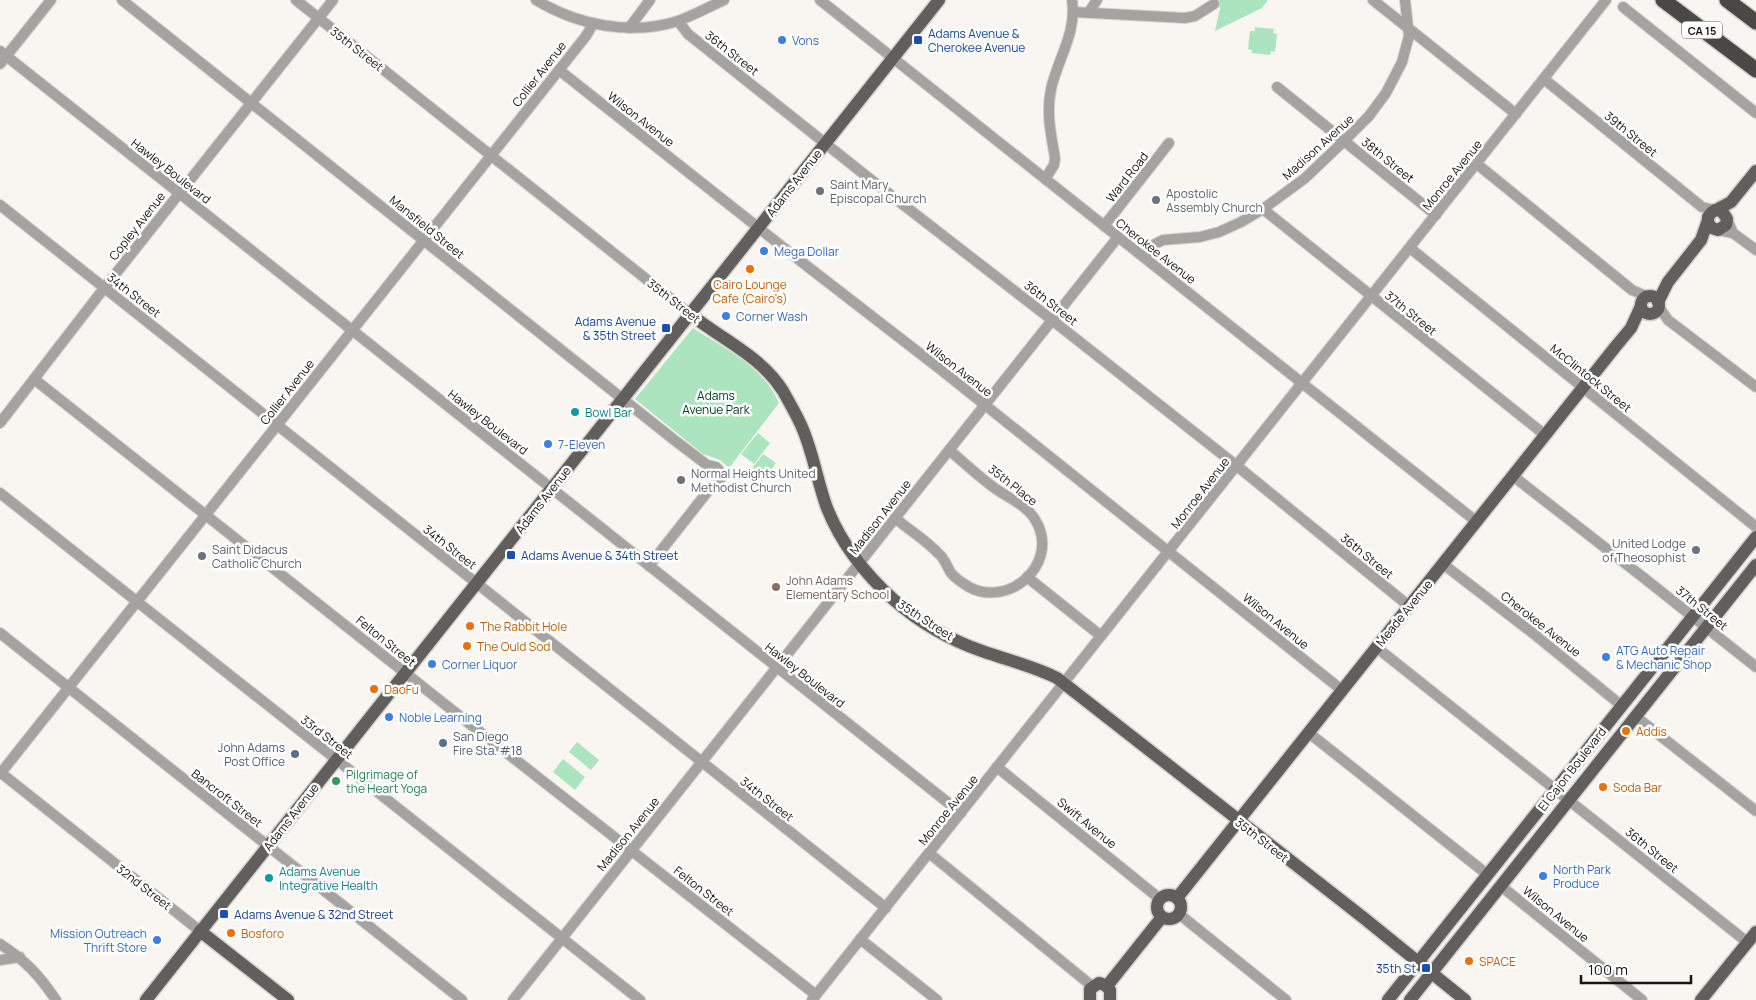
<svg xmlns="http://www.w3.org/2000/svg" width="1756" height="1000" font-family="Manrope,sans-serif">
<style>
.green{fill:#abe4be}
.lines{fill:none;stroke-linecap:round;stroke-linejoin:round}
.minor-casing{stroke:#d5d2ce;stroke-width:12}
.major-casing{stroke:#d5d2ce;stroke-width:15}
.highway-casing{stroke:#d5d2ce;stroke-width:18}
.minor{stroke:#a5a3a2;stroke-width:10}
.major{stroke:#615f5d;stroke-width:12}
.highway{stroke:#4a4845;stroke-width:15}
.shop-dot{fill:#3f7fe0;stroke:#fff;stroke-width:2}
.transit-dot{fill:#1a4fb4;stroke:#fff;stroke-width:2}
.worship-dot{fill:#6b7280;stroke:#fff;stroke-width:2}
.food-dot{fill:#e8710a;stroke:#fff;stroke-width:2}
.culture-dot{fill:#0f9aa8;stroke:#fff;stroke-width:2}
.education-dot{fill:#8d6e63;stroke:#fff;stroke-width:2}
.service-dot{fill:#5c6f8a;stroke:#fff;stroke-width:2}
.leisure-dot{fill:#2e9e5b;stroke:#fff;stroke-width:2}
.labels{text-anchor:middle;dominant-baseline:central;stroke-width:5;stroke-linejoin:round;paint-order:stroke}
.shield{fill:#fff;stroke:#5b5a59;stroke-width:1}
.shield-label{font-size:11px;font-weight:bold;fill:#151412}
.transit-label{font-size:12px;fill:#164399;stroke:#fff;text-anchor:start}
.shop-label{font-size:12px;fill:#366cbe;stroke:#fff;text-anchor:start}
.street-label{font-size:12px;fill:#151412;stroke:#fff}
.worship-label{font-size:12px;fill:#5b616d;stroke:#fff;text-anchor:start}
.food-label{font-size:12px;fill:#c56008;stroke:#fff;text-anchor:start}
.park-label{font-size:12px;fill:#024022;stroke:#fff}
.culture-label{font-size:12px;fill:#0d838f;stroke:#fff;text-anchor:start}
.education-label{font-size:12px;fill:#785e54;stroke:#fff;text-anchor:start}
.service-label{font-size:12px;fill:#4e5e75;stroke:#fff;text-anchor:start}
.leisure-label{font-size:12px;fill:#27864d;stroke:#fff;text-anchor:start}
</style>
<rect width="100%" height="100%" fill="#f9f6f2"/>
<g class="green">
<polygon points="1218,0 1268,0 1262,8 1215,31 1220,8"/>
<polygon points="1255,27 1274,29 1273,33 1277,34 1275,52 1271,51 1270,55 1252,53 1252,50 1248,49 1250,31 1255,31"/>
<path d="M693,328C725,349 763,366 779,403L729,468L720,460L703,454L635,399Z"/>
<polygon points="758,433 770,443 754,464 741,454"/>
<polygon points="763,454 776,463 762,482 749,472"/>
<polygon points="577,742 599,760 591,770 569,752"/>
<polygon points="563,759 585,777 575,790 553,772"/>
</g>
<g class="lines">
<g class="minor-casing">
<g id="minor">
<polyline points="122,0 673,439 707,465 716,467 719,470 721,478 717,484 712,486 649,566"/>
<polyline points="296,0 690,314"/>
<path d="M536,0C577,25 631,36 678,21C694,15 709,7 724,0"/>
<polyline points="820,0 1477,522"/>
<polyline points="1373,0 1516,114"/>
<polyline points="1623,7 1756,113"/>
<polyline points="1074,12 1185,18 1195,16 1214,4"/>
<polyline points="1089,12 1097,0"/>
<polyline points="678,21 688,34 870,179 1052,320 1237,466 1409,606"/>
<polyline points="629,28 650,0"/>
<polyline points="0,51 961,813"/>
<polyline points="0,64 51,0"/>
<polyline points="559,70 803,263 940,369 1343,691"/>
<polyline points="1544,79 1702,207 1715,210"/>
<polyline points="1277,87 1436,215"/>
<polyline points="1477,164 1632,290 1646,296"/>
<path d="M1045,179L1054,165L1055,158C1051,135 1046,112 1051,89C1058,58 1077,33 1072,0"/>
<polyline points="0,205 886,908"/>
<polyline points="1263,209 1545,435"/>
<polyline points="1104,226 1169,143"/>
<polyline points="1718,230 1733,233 1727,219"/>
<polyline points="1733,233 1756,250"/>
<polyline points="1410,248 1756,527"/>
<polyline points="1144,257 1155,244 1163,240 1200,237 1219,232 1241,222 1263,209 1304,179 1344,141 1369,116 1386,93 1402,62 1409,36 1405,0"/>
<polyline points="1659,307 1668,320 1756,387"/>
<polyline points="34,379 452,710 816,995"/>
<polyline points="0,423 105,287 333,0"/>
<polyline points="1513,476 1644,578 1756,667"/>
<polyline points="0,493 640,1000"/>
<path d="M895,518C909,530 926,540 939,554C945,559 947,567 951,573C955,578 964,584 969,587C1008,608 1057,566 1038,525C1030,507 1014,501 999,491C981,479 965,463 949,450"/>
<polyline points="1443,564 1534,634 1622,706"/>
<polyline points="1027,577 1101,636"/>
<polyline points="0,633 462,1000"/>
<polyline points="1376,647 1747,942"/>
<polyline points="1635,716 1756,811"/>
<polyline points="1309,733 1488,875"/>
<polyline points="997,767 1160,899"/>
<polyline points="1,773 200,931"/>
<polyline points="0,774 586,36 593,24"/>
<polyline points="929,853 1092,986"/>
<polyline points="1501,886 1642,1000"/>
<polyline points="1179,914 1286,1000"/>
<polyline points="860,939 937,1000"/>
<path d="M0,944C25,960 39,975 56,1000"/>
<polyline points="0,960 20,957"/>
<polyline points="513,1000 1118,237"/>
<polyline points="812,1000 1606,0"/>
</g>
</g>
<g class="major-casing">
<g id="major">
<polyline points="1715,210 1722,211 1727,219 1726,225 1718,230 1712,228 1708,223 1708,217 1712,212 1731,202 1756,171"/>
<circle cx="1650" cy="305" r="9"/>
<polyline points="1658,302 1668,282 1701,240 1708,220"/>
<path d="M690,314C721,339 761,356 783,391C789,402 796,414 801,425C813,451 817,481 827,508C841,543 866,575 894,600C919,622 950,640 982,651C1007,660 1033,666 1057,678L1365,919L1465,1000"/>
<circle cx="1169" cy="907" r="12"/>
<polyline points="1177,898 1616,346 1631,328 1641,306"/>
<polyline points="200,931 288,1000"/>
<polyline points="1107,986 1162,917"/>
<polyline points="146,1000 939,0"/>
<polyline points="1090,1000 1090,989 1099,983 1105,985 1110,990 1110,1000"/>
<polyline points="1388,1000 1756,537"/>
<polyline points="1410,1000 1756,565"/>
<polyline points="1701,1000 1756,932"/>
</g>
</g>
<g class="highway-casing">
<g id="highway">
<polyline points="1663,0 1756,70"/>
<polyline points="1727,0 1756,22"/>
</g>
</g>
<use href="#minor" class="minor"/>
<use href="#major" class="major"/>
<use href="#highway" class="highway"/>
</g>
<g class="shop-dot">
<circle cx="782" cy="40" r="5"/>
<circle cx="764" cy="251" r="5"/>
<circle cx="726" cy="316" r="5"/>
<circle cx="548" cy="444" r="5"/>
<circle cx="1606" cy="657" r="5"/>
<circle cx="432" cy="664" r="5"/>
<circle cx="389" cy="717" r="5"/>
<circle cx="1543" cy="876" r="5"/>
<circle cx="157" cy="940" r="5"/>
</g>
<g class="transit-dot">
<rect x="913" y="35" width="10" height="10" rx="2.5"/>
<rect x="661" y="323" width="10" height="10" rx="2.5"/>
<rect x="506" y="550" width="10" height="10" rx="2.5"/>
<rect x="219" y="909" width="10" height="10" rx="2.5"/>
<rect x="1421" y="963" width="10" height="10" rx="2.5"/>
</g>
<g class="worship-dot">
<circle cx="820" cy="191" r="5"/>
<circle cx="1156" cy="200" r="5"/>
<circle cx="681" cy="480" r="5"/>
<circle cx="1696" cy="550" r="5"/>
<circle cx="202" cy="556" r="5"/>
</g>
<g class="food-dot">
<circle cx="750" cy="269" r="5"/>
<circle cx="470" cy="626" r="5"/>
<circle cx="467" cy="646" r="5"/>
<circle cx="374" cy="689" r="5"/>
<circle cx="1626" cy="731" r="5"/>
<circle cx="1603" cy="787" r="5"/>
<circle cx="231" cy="933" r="5"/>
<circle cx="1469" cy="961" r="5"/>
</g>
<g class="culture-dot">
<circle cx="575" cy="412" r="5"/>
<circle cx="269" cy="878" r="5"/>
</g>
<circle class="education-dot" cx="776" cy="587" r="5"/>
<g class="service-dot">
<circle cx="443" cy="743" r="5"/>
<circle cx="295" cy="754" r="5"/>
</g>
<circle class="leisure-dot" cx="336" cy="781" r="5"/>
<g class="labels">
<rect class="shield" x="1682" y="21.5" width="40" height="17" rx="4"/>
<g class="shield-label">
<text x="1702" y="30">CA 15</text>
</g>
<g class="transit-label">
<text x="928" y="33">Adams Avenue &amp;<tspan x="928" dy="14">Cherokee Avenue</tspan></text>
<text x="656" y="321" text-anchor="end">Adams Avenue<tspan x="656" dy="14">&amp; 35th Street</tspan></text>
<text x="521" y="555">Adams Avenue &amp; 34th Street</text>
<text x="234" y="914">Adams Avenue &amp; 32nd Street</text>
<text x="1416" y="968" text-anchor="end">35th St</text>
</g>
<g class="shop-label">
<text x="792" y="40">Vons</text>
<text x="774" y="251">Mega Dollar</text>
<text x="736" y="316">Corner Wash</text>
<text x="558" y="444">7-Eleven</text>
<text x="1616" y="650">ATG Auto Repair<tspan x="1616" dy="14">&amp; Mechanic Shop</tspan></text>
<text x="442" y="664">Corner Liquor</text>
<text x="399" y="717">Noble Learning</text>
<text x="1553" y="869">North Park<tspan x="1553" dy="14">Produce</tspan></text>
<text x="147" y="933" text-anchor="end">Mission Outreach<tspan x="147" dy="14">Thrift Store</tspan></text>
</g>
<g class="street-label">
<text transform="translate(357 49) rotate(38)">35th Street</text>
<text transform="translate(732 53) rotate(38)">36th Street</text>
<text transform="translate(539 74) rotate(-52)">Collier Avenue</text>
<text transform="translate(641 119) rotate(38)">Wilson Avenue</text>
<text transform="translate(1631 134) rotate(39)">39th Street</text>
<text transform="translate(1318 147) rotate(-42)">Madison Avenue</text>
<text transform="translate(1388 160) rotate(39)">38th Street</text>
<text transform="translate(171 171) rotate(38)">Hawley Boulevard</text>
<text transform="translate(1452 175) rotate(-51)">Monroe Avenue</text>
<text transform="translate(1127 177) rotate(-52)">Ward Road</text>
<text transform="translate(794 183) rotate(-52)">Adams Avenue</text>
<text transform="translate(137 226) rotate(-52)">Copley Avenue</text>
<text transform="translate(427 227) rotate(39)">Mansfield Street</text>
<text transform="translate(1156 251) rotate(38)">Cherokee Avenue</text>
<text transform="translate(134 295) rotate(38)">34th Street</text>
<text transform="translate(674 301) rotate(38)">35th Street</text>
<text transform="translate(1051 303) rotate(38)">36th Street</text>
<text transform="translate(1411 313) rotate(39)">37th Street</text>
<text transform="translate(959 369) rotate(38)">Wilson Avenue</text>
<text transform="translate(1591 378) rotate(39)">McClintock Street</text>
<text transform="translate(287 392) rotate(-52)">Collier Avenue</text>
<text transform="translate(488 422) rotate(38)">Hawley Boulevard</text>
<text transform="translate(1013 485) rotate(38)">35th Place</text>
<text transform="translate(1200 493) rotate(-52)">Monroe Avenue</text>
<text transform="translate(543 500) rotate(-52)">Adams Avenue</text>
<text transform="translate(880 517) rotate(-52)">Madison Avenue</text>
<text transform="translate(450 547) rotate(38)">34th Street</text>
<text transform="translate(1367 556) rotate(39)">36th Street</text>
<text transform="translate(1702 608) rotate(39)">37th Street</text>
<text transform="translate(1404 613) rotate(-51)">Meade Avenue</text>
<text transform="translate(926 620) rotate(33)">35th Street</text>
<text transform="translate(1276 621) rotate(39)">Wilson Avenue</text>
<text transform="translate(1541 624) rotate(38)">Cherokee Avenue</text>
<text transform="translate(386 641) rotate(39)">Felton Street</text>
<text transform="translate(805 675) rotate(38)">Hawley Boulevard</text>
<text transform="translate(327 737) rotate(38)">33rd Street</text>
<text transform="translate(1572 769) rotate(-52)">El Cajon Boulevard</text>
<text transform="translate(227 798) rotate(38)">Bancroft Street</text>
<text transform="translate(767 799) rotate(38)">34th Street</text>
<text transform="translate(948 810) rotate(-51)">Monroe Avenue</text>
<text transform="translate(291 817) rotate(-52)">Adams Avenue</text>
<text transform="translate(1087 823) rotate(39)">Swift Avenue</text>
<text transform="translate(628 834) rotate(-51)">Madison Avenue</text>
<text transform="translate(1262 840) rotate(38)">35th Street</text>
<text transform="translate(1652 850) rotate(39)">36th Street</text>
<text transform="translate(144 887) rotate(38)">32nd Street</text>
<text transform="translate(704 891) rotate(38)">Felton Street</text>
<text transform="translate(1556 914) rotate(39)">Wilson Avenue</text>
</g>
<g class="worship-label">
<text x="830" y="184">Saint Mary<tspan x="830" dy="14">Episcopal Church</tspan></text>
<text x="1166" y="193">Apostolic<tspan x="1166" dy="14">Assembly Church</tspan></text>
<text x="691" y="473">Normal Heights United<tspan x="691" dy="14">Methodist Church</tspan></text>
<text x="1686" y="543" text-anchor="end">United Lodge<tspan x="1686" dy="14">of Theosophist</tspan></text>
<text x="212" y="549">Saint Didacus<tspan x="212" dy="14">Catholic Church</tspan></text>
</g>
<g class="food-label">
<text x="750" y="284" text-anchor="middle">Cairo Lounge<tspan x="750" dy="14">Cafe (Cairo's)</tspan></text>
<text x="480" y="626">The Rabbit Hole</text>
<text x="477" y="646">The Ould Sod</text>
<text x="384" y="689">DaoFu</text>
<text x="1636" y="731">Addis</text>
<text x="1613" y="787">Soda Bar</text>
<text x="241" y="933">Bosforo</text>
<text x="1479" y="961">SPACE</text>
</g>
<g class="park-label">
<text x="716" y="395">Adams<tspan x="716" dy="14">Avenue Park</tspan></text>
</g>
<g class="culture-label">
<text x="585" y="412">Bowl Bar</text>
<text x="279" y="871">Adams Avenue<tspan x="279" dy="14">Integrative Health</tspan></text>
</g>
<g class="education-label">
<text x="786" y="580">John Adams<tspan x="786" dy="14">Elementary School</tspan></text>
</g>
<g class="service-label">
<text x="453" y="736">San Diego<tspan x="453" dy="14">Fire Sta. #18</tspan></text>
<text x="285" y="747" text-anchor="end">John Adams<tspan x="285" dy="14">Post Office</tspan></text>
</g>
<g class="leisure-label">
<text x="346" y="774">Pilgrimage of<tspan x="346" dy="14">the Heart Yoga</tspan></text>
</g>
</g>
<path d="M1581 975v8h110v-8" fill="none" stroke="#151412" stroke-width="2.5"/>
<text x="1588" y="975" font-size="15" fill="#151412" stroke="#ffffff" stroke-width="4" paint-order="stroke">100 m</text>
</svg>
